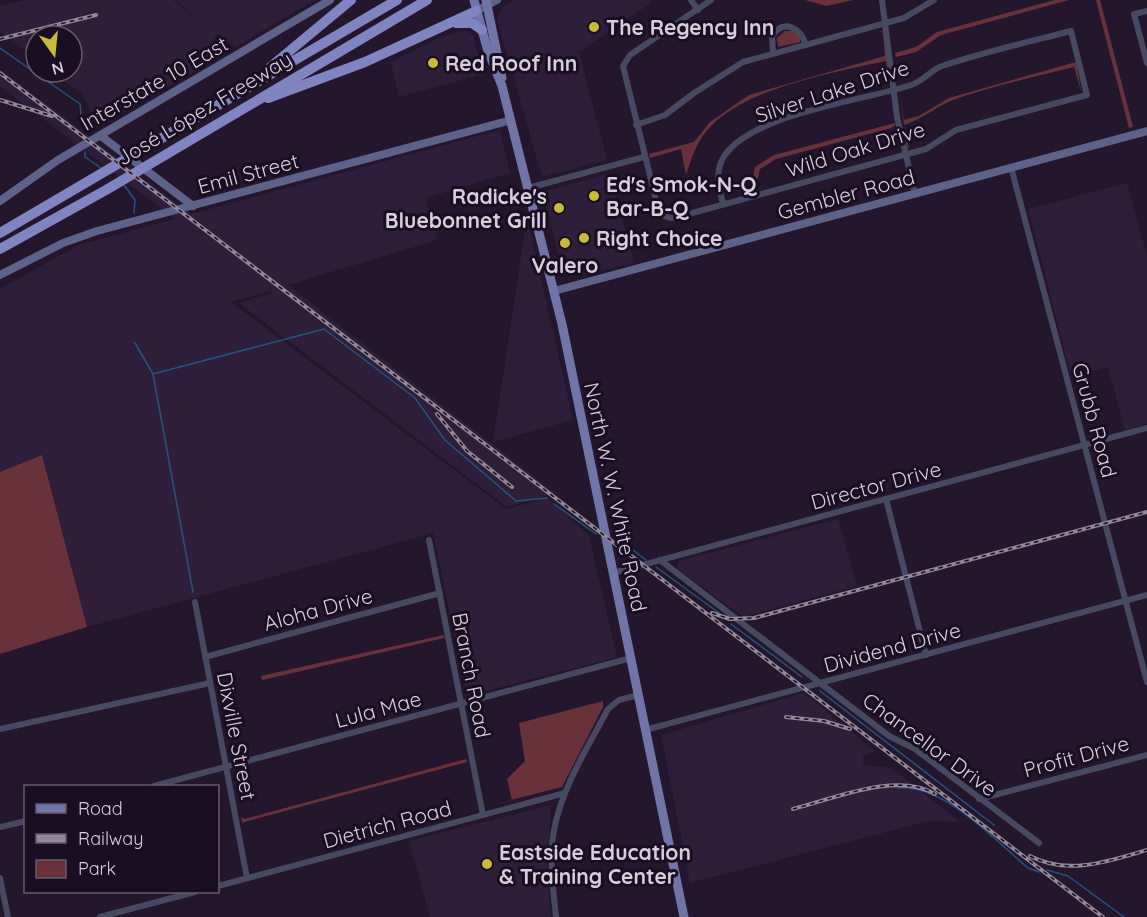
<svg xmlns="http://www.w3.org/2000/svg" width="1147" height="917" font-family="Quicksand,sans-serif">
<style>
.built{fill:#2e1e39}
.green{fill:#69323b}
.lines{fill:none;stroke-linecap:round;stroke-linejoin:round}
.stream{stroke:#235380;stroke-width:1.5}
.street{stroke:#474962;stroke-width:6}
.secondary{stroke:#5e6288;stroke-width:8}
.primary{stroke:#7074a6;stroke-width:9}
.highway{stroke:#8085c2;stroke-width:10}
.rail-casing{stroke:#918798;stroke-width:4}
.rail{stroke:#1a0e23;stroke-width:1.5;stroke-dasharray:4.5;stroke-linecap:butt}
.poi-dot{fill:#caba3a;stroke:#1a0e23;stroke-width:2}
.labels{text-anchor:middle;dominant-baseline:central;stroke-width:6;stroke-linejoin:round;paint-order:stroke}
.poi-label{font-size:21px;font-weight:bold;fill:#d6cedc;stroke:#1a0e23;text-anchor:start}
.street-label{font-size:21px;fill:#d6cedc;stroke:#1a0e23}
</style>
<rect width="100%" height="100%" fill="#24172d"/>
<g class="built">
<polygon points="24,0 173,0 203,23 175,0 315,0 235,47 218,34 212,41 222,49 224,55 90,131 89,107 82,94 51,72 72,72 72,36 36,36 36,60 0,31 0,6"/>
<polygon points="514,0 650,0 651,3 579,52 607,160 542,177 497,19 502,8"/>
<polygon points="466,30 473,35 484,74 399,97 391,62 443,36"/>
<polygon points="0,69 191,214 500,130 510,173 426,198 437,240 288,285 555,493 507,507 239,303 272,293 270,291 231,302 506,509 548,498 589,536 617,657 467,696 433,533 87,627 42,455 0,472 0,289 79,245 175,219 0,86"/>
<polygon points="610,173 634,263 578,276 561,266 543,192"/>
<polygon points="1127,183 1147,256 1147,424 1125,430 1108,367 1071,376 1028,209"/>
<polygon points="527,217 573,420 493,442"/>
<polygon points="838,519 857,586 743,617 677,568 679,561"/>
<polygon points="804,693 875,751 863,756 863,765 892,768 960,822 929,821 690,883 661,735"/>
<polygon points="551,805 547,871 551,917 430,917 409,841"/>
</g>
<g class="green">
<polygon points="805,0 853,0 826,6"/>
<polygon points="1055,0 1069,0 941,35 916,52 896,57 895,53 916,47 937,32"/>
<polygon points="1096,0 1100,0 1133,127 1129,128"/>
<polygon points="785,31 794,31 801,38 800,42 778,47 777,38"/>
<path d="M879,31L884,32L888,56L889,84L886,61C834,72 748,88 711,126C697,140 692,157 686,175L681,149L650,158L649,154L694,142L710,122L749,95L885,56L883,33Z"/>
<path d="M1076,62L1081,91L1074,67C1034,77 992,86 953,100C935,107 922,119 904,125L909,149L907,147L900,95L904,120L919,116L949,98Z"/>
<polygon points="895,123 895,126 891,128 776,159 760,169 755,191 750,192 755,167 774,155"/>
<polygon points="42,455 87,627 0,654 0,472"/>
<polygon points="444,635 444,638 262,680 261,676"/>
<polygon points="603,701 603,707 562,787 487,806 512,800 507,779 525,761 519,723"/>
<polygon points="466,759 467,762 244,822 243,824 241,817 245,819"/>
</g>
<g class="lines">
<g class="stream">
<polyline points="0,48 80,104 82,125"/>
<polyline points="85,152 85,157 101,168"/>
<polyline points="124,185 135,200 134,213"/>
<polyline points="135,343 153,374 193,592"/>
<polyline points="153,374 324,329 415,398 445,440 516,501 547,498"/>
<polyline points="554,504 596,534"/>
<polyline points="620,540 646,560"/>
<polyline points="656,567 719,613"/>
<polyline points="731,624 802,677"/>
<polyline points="820,691 994,825"/>
<path d="M898,788C943,783 996,841 1028,868L1039,872"/>
<polyline points="1047,870 1068,876 1124,917"/>
</g>
<g class="street">
<polyline points="691,0 698,10"/>
<path d="M711,0L630,55L623,66L657,204C660,213 663,218 674,218L926,149L956,130L1087,95L1071,31C1028,42 984,52 942,66C931,70 923,81 911,85C862,101 755,113 725,155C714,170 719,188 723,204"/>
<polyline points="882,0 897,117 915,194"/>
<polyline points="1147,11 1134,14 1147,63"/>
<path d="M773,53L772,36C784,18 801,28 806,45"/>
<polyline points="636,125 665,115 694,93 743,62 904,18 934,0"/>
<polyline points="1011,167 1147,682"/>
<polyline points="528,188 644,157"/>
<polyline points="886,499 926,655"/>
<polyline points="429,540 483,815"/>
<polyline points="660,560 889,736 915,749 1039,843"/>
<polyline points="613,573 1147,428"/>
<polyline points="195,602 247,878"/>
<polyline points="205,657 440,593"/>
<polyline points="0,729 210,683"/>
<polyline points="645,730 1147,595"/>
<polyline points="154,786 631,658"/>
<polyline points="979,799 1147,755"/>
<polyline points="0,827 26,821"/>
<polyline points="0,878 8,917"/>
<polyline points="218,886 565,793"/>
<polyline points="100,917 195,892"/>
<path d="M556,917C553,888 549,859 554,830C562,787 588,747 608,709L619,700L638,695"/>
</g>
<g class="secondary">
<polyline points="476,11 497,0"/>
<polyline points="101,136 193,206"/>
<polyline points="0,201 58,160 330,0"/>
<polyline points="0,275 63,243 97,231 511,120"/>
<polyline points="554,291 1147,131"/>
</g>
<g class="primary">
<polyline points="474,0 487,48 502,86 562,324 684,917"/>
<polyline points="486,0 502,78"/>
</g>
<g class="highway">
<polyline points="456,23 472,23 482,30"/>
<polyline points="268,69 351,0"/>
<polyline points="268,98 365,62 476,11"/>
<polyline points="0,233 397,0"/>
<polyline points="0,249 106,190 427,0"/>
</g>
<g class="rail-casing">
<g id="rail">
<polyline points="0,39 96,15"/>
<polyline points="0,73 1103,917"/>
<polyline points="0,100 52,116"/>
<polyline points="437,414 467,451 512,487"/>
<polyline points="712,613 730,619 754,618 1147,512"/>
<polyline points="786,717 824,721 850,729"/>
<path d="M793,809C833,799 897,771 935,794"/>
<path d="M1030,856C1068,876 1109,861 1147,850"/>
</g>
</g>
<use href="#rail" class="rail"/>
</g>
<g class="poi-dot">
<circle cx="594" cy="27" r="6"/>
<circle cx="433" cy="63" r="6"/>
<circle cx="594" cy="196" r="6"/>
<circle cx="559" cy="208" r="6"/>
<circle cx="584" cy="238" r="6"/>
<circle cx="565" cy="243" r="6"/>
<circle cx="487" cy="864" r="6"/>
</g>
<g class="labels">
<g class="poi-label">
<text x="606" y="27">The Regency Inn</text>
<text x="445" y="63">Red Roof Inn</text>
<text x="606" y="184">Ed's Smok-N-Q<tspan x="606" dy="24">Bar-B-Q</tspan></text>
<text x="547" y="196" text-anchor="end">Radicke's<tspan x="547" dy="24">Bluebonnet Grill</tspan></text>
<text x="596" y="238">Right Choice</text>
<text x="565" y="265" text-anchor="middle">Valero</text>
<text x="499" y="852">Eastside Education<tspan x="499" dy="24">&amp; Training Center</tspan></text>
</g>
<g class="street-label">
<text transform="translate(154 83) rotate(-30)">Interstate 10 East</text>
<text transform="translate(832 91) rotate(-18)">Silver Lake Drive</text>
<text transform="translate(204 108) rotate(-31)">José López Freeway</text>
<text transform="translate(855 149) rotate(-17)">Wild Oak Drive</text>
<text transform="translate(248 173) rotate(-15)">Emil Street</text>
<text transform="translate(846 194) rotate(-15)">Gembler Road</text>
<text transform="translate(1095 420) rotate(75)">Grubb Road</text>
<text transform="translate(876 485) rotate(-15)">Director Drive</text>
<text transform="translate(616 497) rotate(78)">North W. W. White Road</text>
<text transform="translate(318 609) rotate(-15)">Aloha Drive</text>
<text transform="translate(892 647) rotate(-15)">Dividend Drive</text>
<text transform="translate(472 675) rotate(79)">Branch Road</text>
<text transform="translate(378 709) rotate(-15)">Lula Mae</text>
<text transform="translate(237 736) rotate(79)">Dixville Street</text>
<text transform="translate(930 744) rotate(36)">Chancellor Drive</text>
<text transform="translate(1076 756) rotate(-15)">Profit Drive</text>
<text transform="translate(387 824) rotate(-15)">Dietrich Road</text>
</g>
</g>
<rect x="24" y="785" width="195" height="108" fill="#1a0e23" stroke="#655b6d" stroke-width="1.5"/>
<rect x="36" y="804" width="30" height="9" fill="#7074a6" stroke="#655b6d" stroke-width="1.5"/>
<text x="78" y="815" font-size="18" fill="#d6cedc">Road</text>
<rect x="36" y="834" width="30" height="9" fill="#918798" stroke="#655b6d" stroke-width="1.5"/>
<text x="78" y="845" font-size="18" fill="#d6cedc">Railway</text>
<rect x="36" y="860" width="30" height="18" fill="#69323b" stroke="#655b6d" stroke-width="1.5"/>
<text x="78" y="875" font-size="18" fill="#d6cedc">Park</text>
<g transform="translate(54 54) rotate(165)"><circle r="28" fill="#1a0e23" stroke="#655b6d" stroke-width="1.5"/>
<path d="M0-4.5L10 22L0 15L-10 22Z" fill="#caba3a"/>
<text y="-9" font-size="16" font-weight="bold" text-anchor="middle" fill="#d6cedc">N</text>
</g>
</svg>
